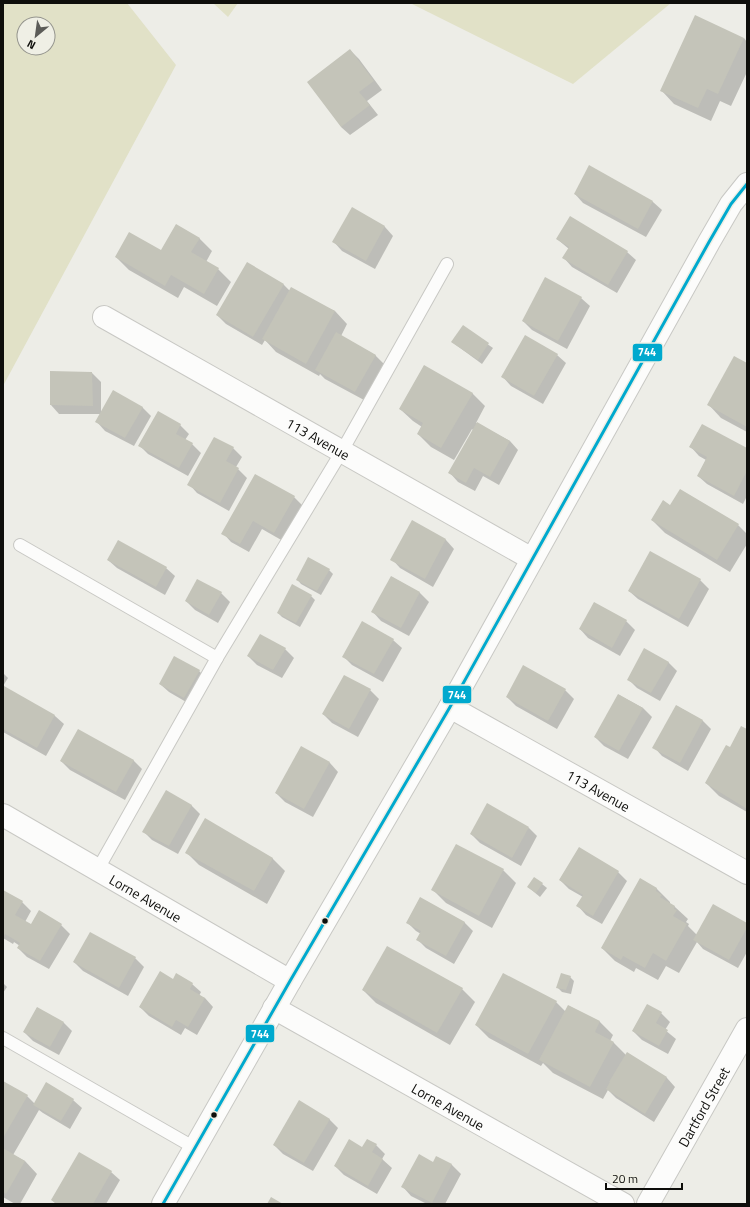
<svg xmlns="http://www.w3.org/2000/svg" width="750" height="1207" font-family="'Titillium Web',sans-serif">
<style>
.green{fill:#e1e1c7;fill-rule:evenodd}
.shadow{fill:#0003}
.building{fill:#c4c4b9}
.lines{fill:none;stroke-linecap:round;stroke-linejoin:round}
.service-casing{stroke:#c8c8c4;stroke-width:14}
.minor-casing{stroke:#c8c8c4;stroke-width:24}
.tertiary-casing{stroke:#c8c8c4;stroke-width:24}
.service{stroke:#fcfcfb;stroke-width:12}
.minor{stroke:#fcfcfb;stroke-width:22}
.tertiary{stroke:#fcfcfb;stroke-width:22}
.bus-1-casing{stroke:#efefe5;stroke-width:6}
.bus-1{stroke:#00a9ce;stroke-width:3}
.bus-dot{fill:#0e0e0b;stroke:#efefe5;stroke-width:1.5}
.labels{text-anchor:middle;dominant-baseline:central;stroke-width:3;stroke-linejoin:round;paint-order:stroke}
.street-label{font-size:14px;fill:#0e0e0b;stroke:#efefe5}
.line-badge{stroke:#efefe5;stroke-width:1.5}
.badge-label{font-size:11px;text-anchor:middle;font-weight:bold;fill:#fff}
</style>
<rect width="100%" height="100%" fill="#edede7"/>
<g class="green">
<path d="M3,3H127L176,65L3,386ZM24,24H48V48H24Z"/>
<polygon points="213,3 238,3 228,17"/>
<polygon points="410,3 671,3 573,84"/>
</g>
<g class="shadow">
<polygon points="744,38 747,42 747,72 731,106 720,101 711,121 674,104 662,91"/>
<polygon points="350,50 359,59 382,90 367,101 378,115 350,135 341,127"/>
<polygon points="590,167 653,202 662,210 646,237 583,203 575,194"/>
<polygon points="352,209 385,227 393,236 375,269 342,251 334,242"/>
<polygon points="199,238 212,251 206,262 218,269 231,282 217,306 184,287 178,298 129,270 116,257 161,252"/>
<polygon points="557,239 627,252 636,260 617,293 572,267 564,258 569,249"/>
<polygon points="247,264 284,285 290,291 335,311 347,324 341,336 375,355 384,364 364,400 325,379 320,374 319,376 276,352 265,340 262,345 226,324 217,315"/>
<polygon points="581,298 590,306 567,349 532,330 523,321"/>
<polygon points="463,327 493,348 482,364 452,342"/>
<polygon points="557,355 566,363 543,404 511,386 503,377"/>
<polygon points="747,365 747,432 721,418 709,405"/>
<polygon points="92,373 101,382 101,414 59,414 51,405"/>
<polygon points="472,393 485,406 476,423 510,441 518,450 499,485 483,476 475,491 458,482 450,473 473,430 472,429 454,460 431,447 418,434 422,427 413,421 400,409"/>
<polygon points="142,407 151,416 134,446 105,431 97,422"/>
<polygon points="180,425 189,434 185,440 192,444 201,453 188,476 148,454 140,446"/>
<polygon points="691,447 747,449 747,496 743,504 707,484 698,476 706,460 699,456"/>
<polygon points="233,448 242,457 236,467 247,478 229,511 197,493 189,484"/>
<polygon points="294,497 303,506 283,541 262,529 249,552 231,542 223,533"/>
<polygon points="671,506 738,525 747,534 747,544 730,572 665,533 652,520"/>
<polygon points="413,522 446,540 454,549 433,587 400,568 392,559"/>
<polygon points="108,560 166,568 175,576 165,595 117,568"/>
<polygon points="329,570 333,574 321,595 301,584 297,579"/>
<polygon points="392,577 420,593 429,602 409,636 381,621 373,612"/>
<polygon points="700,580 709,589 688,627 638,599 629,591"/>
<polygon points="221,593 230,602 218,623 195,610 186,601"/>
<polygon points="311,596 315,600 300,627 282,617 278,613"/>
<polygon points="626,621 635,630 620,656 588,638 580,629"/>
<polygon points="393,640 402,648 383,682 352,665 344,657"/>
<polygon points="285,649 294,658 282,678 257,665 248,656"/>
<polygon points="668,662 677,671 660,701 637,688 628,679"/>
<polygon points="199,671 208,680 193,706 169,692 160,684"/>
<polygon points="3,673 8,678 3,686"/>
<polygon points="3,687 55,716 64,724 46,756 3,732"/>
<polygon points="370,690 379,699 358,737 332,723 323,714"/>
<polygon points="565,690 574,699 557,729 516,706 507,697"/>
<polygon points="619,695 643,708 652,717 628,759 604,746 595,737"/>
<polygon points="677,706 703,721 711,729 688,771 662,756 654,747"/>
<polygon points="747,730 747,812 719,796 706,783 730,748"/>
<polygon points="301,748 330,763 338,772 313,817 285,802 276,793"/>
<polygon points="133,760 142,769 125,800 70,770 61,761"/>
<polygon points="191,805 200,814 178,854 152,840 144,832"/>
<polygon points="529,828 537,836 521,866 480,843 471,834"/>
<polygon points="579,849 618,872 627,881 602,924 586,915 578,906 583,897 569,889 560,880"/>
<polygon points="186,852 272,858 285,871 267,904 199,865"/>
<polygon points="503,870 516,883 492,928 446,903 433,890"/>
<polygon points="640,880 657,889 670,902 670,904 675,907 688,919 686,922 689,924 688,926 697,935 747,924 747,952 738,968 703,949 697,942 679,973 666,966 658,980 636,968 634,972 615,961 602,948"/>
<polygon points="542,884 547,888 540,897 528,887"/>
<polygon points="3,891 22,902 31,911 25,922 31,926 61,925 70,934 49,969 27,957 18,948 20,946 14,942 13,944 3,938"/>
<polygon points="407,922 464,922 473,931 454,964 426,948 418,940 421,934 416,931"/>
<polygon points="135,958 144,967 128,996 83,971 74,962"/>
<polygon points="570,977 574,981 571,994 562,992 557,987"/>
<polygon points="173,980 192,984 201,992 199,996 205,998 213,1007 197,1035 185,1028 181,1035 149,1016 140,1007"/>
<polygon points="3,983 7,987 3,993"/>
<polygon points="462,989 475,1002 450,1045 376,1003 363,990"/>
<polygon points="556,1002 566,1012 569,1006 600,1022 613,1035 610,1041 614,1043 626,1055 627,1054 667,1078 675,1087 654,1122 616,1098 608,1090 603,1099 553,1073 543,1063 541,1066 489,1038 476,1025"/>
<polygon points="37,1008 64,1023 72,1031 59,1055 33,1041 24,1032"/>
<polygon points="661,1013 670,1022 665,1030 676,1039 668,1054 642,1040 633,1031"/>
<polygon points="3,1082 27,1096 35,1104 73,1100 82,1108 70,1129 43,1113 39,1110 13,1155 25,1161 37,1174 20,1204 15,1204 3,1197"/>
<polygon points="329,1119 338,1128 313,1171 283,1154 274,1145"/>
<polygon points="376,1145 385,1154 382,1159 392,1168 377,1194 344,1175 335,1166 362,1148"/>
<polygon points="437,1157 452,1165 461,1174 445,1204 427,1204 411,1196 403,1187 434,1163"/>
<polygon points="111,1172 120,1180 106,1204 56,1204 52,1200"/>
</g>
<g class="building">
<polygon points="695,15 744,38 718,94 707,89 698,108 660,91"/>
<polygon points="350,49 374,81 359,92 370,105 341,127 307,82"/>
<polygon points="589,165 653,201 638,229 574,194"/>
<polygon points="352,207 385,226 366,261 332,242"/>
<polygon points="570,216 628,251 608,285 562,258 569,247 556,239"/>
<polygon points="176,224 200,238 191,252 219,268 204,294 171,275 165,286 115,257 129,232 161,250"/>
<polygon points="247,262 284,284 253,337 216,315"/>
<polygon points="545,277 582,297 558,341 522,321"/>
<polygon points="291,287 335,311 306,364 262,339"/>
<polygon points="463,325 489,343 478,360 451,342"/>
<polygon points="336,332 376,355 355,392 315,370"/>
<polygon points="525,335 558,354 534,396 501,377"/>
<polygon points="734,356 747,363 747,427 707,405"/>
<polygon points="424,365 473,393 441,448 417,434 423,423 399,409"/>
<polygon points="50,371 92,372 93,406 50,405"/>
<polygon points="113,390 143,407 125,438 95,422"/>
<polygon points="158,411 181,424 176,434 193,443 179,468 138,446"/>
<polygon points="477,422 510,441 490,477 474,468 466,483 448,473"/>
<polygon points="702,424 747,448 747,471 734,496 697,476 707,457 689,447"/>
<polygon points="214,437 234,447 226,461 239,468 220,503 187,485"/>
<polygon points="255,474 295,496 274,533 253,521 240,544 221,534"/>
<polygon points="680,489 739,524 717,560 651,520 663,500 670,505"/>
<polygon points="412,520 446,539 425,579 390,560"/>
<polygon points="118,540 167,567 156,587 107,560"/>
<polygon points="650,551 701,579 679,619 628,591"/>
<polygon points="308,557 330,569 317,591 296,580"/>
<polygon points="391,576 420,592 401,628 371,612"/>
<polygon points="197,579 222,592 209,615 185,601"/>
<polygon points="292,584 312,595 296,623 277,613"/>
<polygon points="594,602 627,620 612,648 579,629"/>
<polygon points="362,621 394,639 374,674 342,657"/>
<polygon points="260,634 286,648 273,670 247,656"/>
<polygon points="644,648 669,662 651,693 627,680"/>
<polygon points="174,656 200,670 184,698 159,684"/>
<polygon points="523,665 566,689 548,721 506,697"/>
<polygon points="344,675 371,689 349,729 322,714"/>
<polygon points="4,686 55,715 37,748 3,729"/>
<polygon points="618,694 643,708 619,751 594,737"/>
<polygon points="676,705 703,720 680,763 652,748"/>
<polygon points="741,726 747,729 747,809 705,783 726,745 730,747"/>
<polygon points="78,729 134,760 116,792 60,761"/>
<polygon points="301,746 330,762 304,809 275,793"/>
<polygon points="166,790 192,805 169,846 142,832"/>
<polygon points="487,803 529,827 512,858 470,834"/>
<polygon points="205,818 273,858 254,891 185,853"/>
<polygon points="456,844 504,869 479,916 431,890"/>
<polygon points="579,847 619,871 593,916 576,906 583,895 559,880"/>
<polygon points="534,877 543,883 536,893 527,887"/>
<polygon points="640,878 657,888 656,891 662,895 660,897 675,906 674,909 677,910 673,916 687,924 666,961 653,953 645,968 623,956 621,960 601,948"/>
<polygon points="3,890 23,901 15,915 31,924 39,910 62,924 40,961 17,948 20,943 5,934 4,936 3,935"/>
<polygon points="420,897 465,922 446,956 416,940 421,931 406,923"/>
<polygon points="713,904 747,923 747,928 729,960 693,940"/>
<polygon points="90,932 136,957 119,988 73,962"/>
<polygon points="387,946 463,988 437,1033 362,990"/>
<polygon points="160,971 173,979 176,973 193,983 190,989 205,998 188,1027 176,1020 172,1027 139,1007"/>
<polygon points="503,973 557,1001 528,1054 475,1025"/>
<polygon points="561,973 571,976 566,990 556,988"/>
<polygon points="647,1004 662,1012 656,1023 668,1030 659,1046 632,1031"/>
<polygon points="568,1005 600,1021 595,1032 614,1042 590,1087 539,1060"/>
<polygon points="37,1007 64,1022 50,1047 23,1032"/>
<polygon points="627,1052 667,1077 645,1114 606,1089 610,1082 609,1082"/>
<polygon points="3,1081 28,1095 3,1138"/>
<polygon points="46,1082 74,1099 61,1121 33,1105"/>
<polygon points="299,1100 330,1119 304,1163 273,1145"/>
<polygon points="349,1139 362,1147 367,1139 377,1144 372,1152 383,1159 368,1186 334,1166"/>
<polygon points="3,1148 25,1161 6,1194 3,1192"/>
<polygon points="79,1152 112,1171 93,1204 57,1204 51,1200"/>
<polygon points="419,1154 433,1162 436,1156 452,1164 432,1203 401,1187"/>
<polygon points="271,1197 283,1204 267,1204"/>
</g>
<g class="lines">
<g class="service-casing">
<g id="service">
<polyline points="20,545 217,658"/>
<polyline points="98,869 217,658 342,451 447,264"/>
<polyline points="3,1038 195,1148"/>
</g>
</g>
<g class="minor-casing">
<g id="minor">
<path id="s1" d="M104,317L532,559"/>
<path id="s2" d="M450,707L747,873"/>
<path id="s3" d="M3,815L290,981"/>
<path id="s4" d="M648,1204L747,1029"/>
</g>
</g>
<g class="tertiary-casing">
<g id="tertiary">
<path id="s5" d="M274,1008L623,1204"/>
<polyline points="163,1204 290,981 450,707 709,242 731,204 747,184"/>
</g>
</g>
<use href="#service" class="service"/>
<use href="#minor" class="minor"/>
<use href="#tertiary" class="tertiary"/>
<g class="bus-1-casing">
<polyline id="bus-1" points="163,1204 290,981 450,707 709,242 731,204 747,184"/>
</g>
<use href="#bus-1" class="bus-1"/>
</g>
<g class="bus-dot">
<circle cx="325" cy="921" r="3.5"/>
<circle cx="214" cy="1115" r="3.5"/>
</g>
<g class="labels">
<g class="street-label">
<text stroke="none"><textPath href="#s1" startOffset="246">113 Avenue</textPath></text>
<text stroke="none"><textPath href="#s2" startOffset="170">113 Avenue</textPath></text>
<text stroke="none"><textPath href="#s3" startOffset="165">Lorne Avenue</textPath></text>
<text stroke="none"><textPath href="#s5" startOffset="200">Lorne Avenue</textPath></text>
<text stroke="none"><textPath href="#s4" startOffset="112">Dartford Street</textPath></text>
</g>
</g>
<g class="line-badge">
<rect x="632" y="343" width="31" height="19" rx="4" fill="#00a9ce"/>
<rect x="442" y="685" width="30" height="19" rx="4" fill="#00a9ce"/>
<rect x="245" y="1024" width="30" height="19" rx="4" fill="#00a9ce"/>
</g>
<g class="badge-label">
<text x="647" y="356">744</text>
<text x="457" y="699">744</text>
<text x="260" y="1038">744</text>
</g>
<rect width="750" height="1207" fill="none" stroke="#0e0e0b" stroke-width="8"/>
<g transform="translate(36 36) rotate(209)"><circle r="19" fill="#efefe5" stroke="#95958e"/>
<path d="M0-3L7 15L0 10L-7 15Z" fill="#5c5c58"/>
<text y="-6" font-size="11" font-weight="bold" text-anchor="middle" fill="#0e0e0b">N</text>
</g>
<path d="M606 1183v6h76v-6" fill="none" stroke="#0e0e0b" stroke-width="2"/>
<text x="612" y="1183" font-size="12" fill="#0e0e0b" stroke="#efefe5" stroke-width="3" paint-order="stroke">20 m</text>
</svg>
